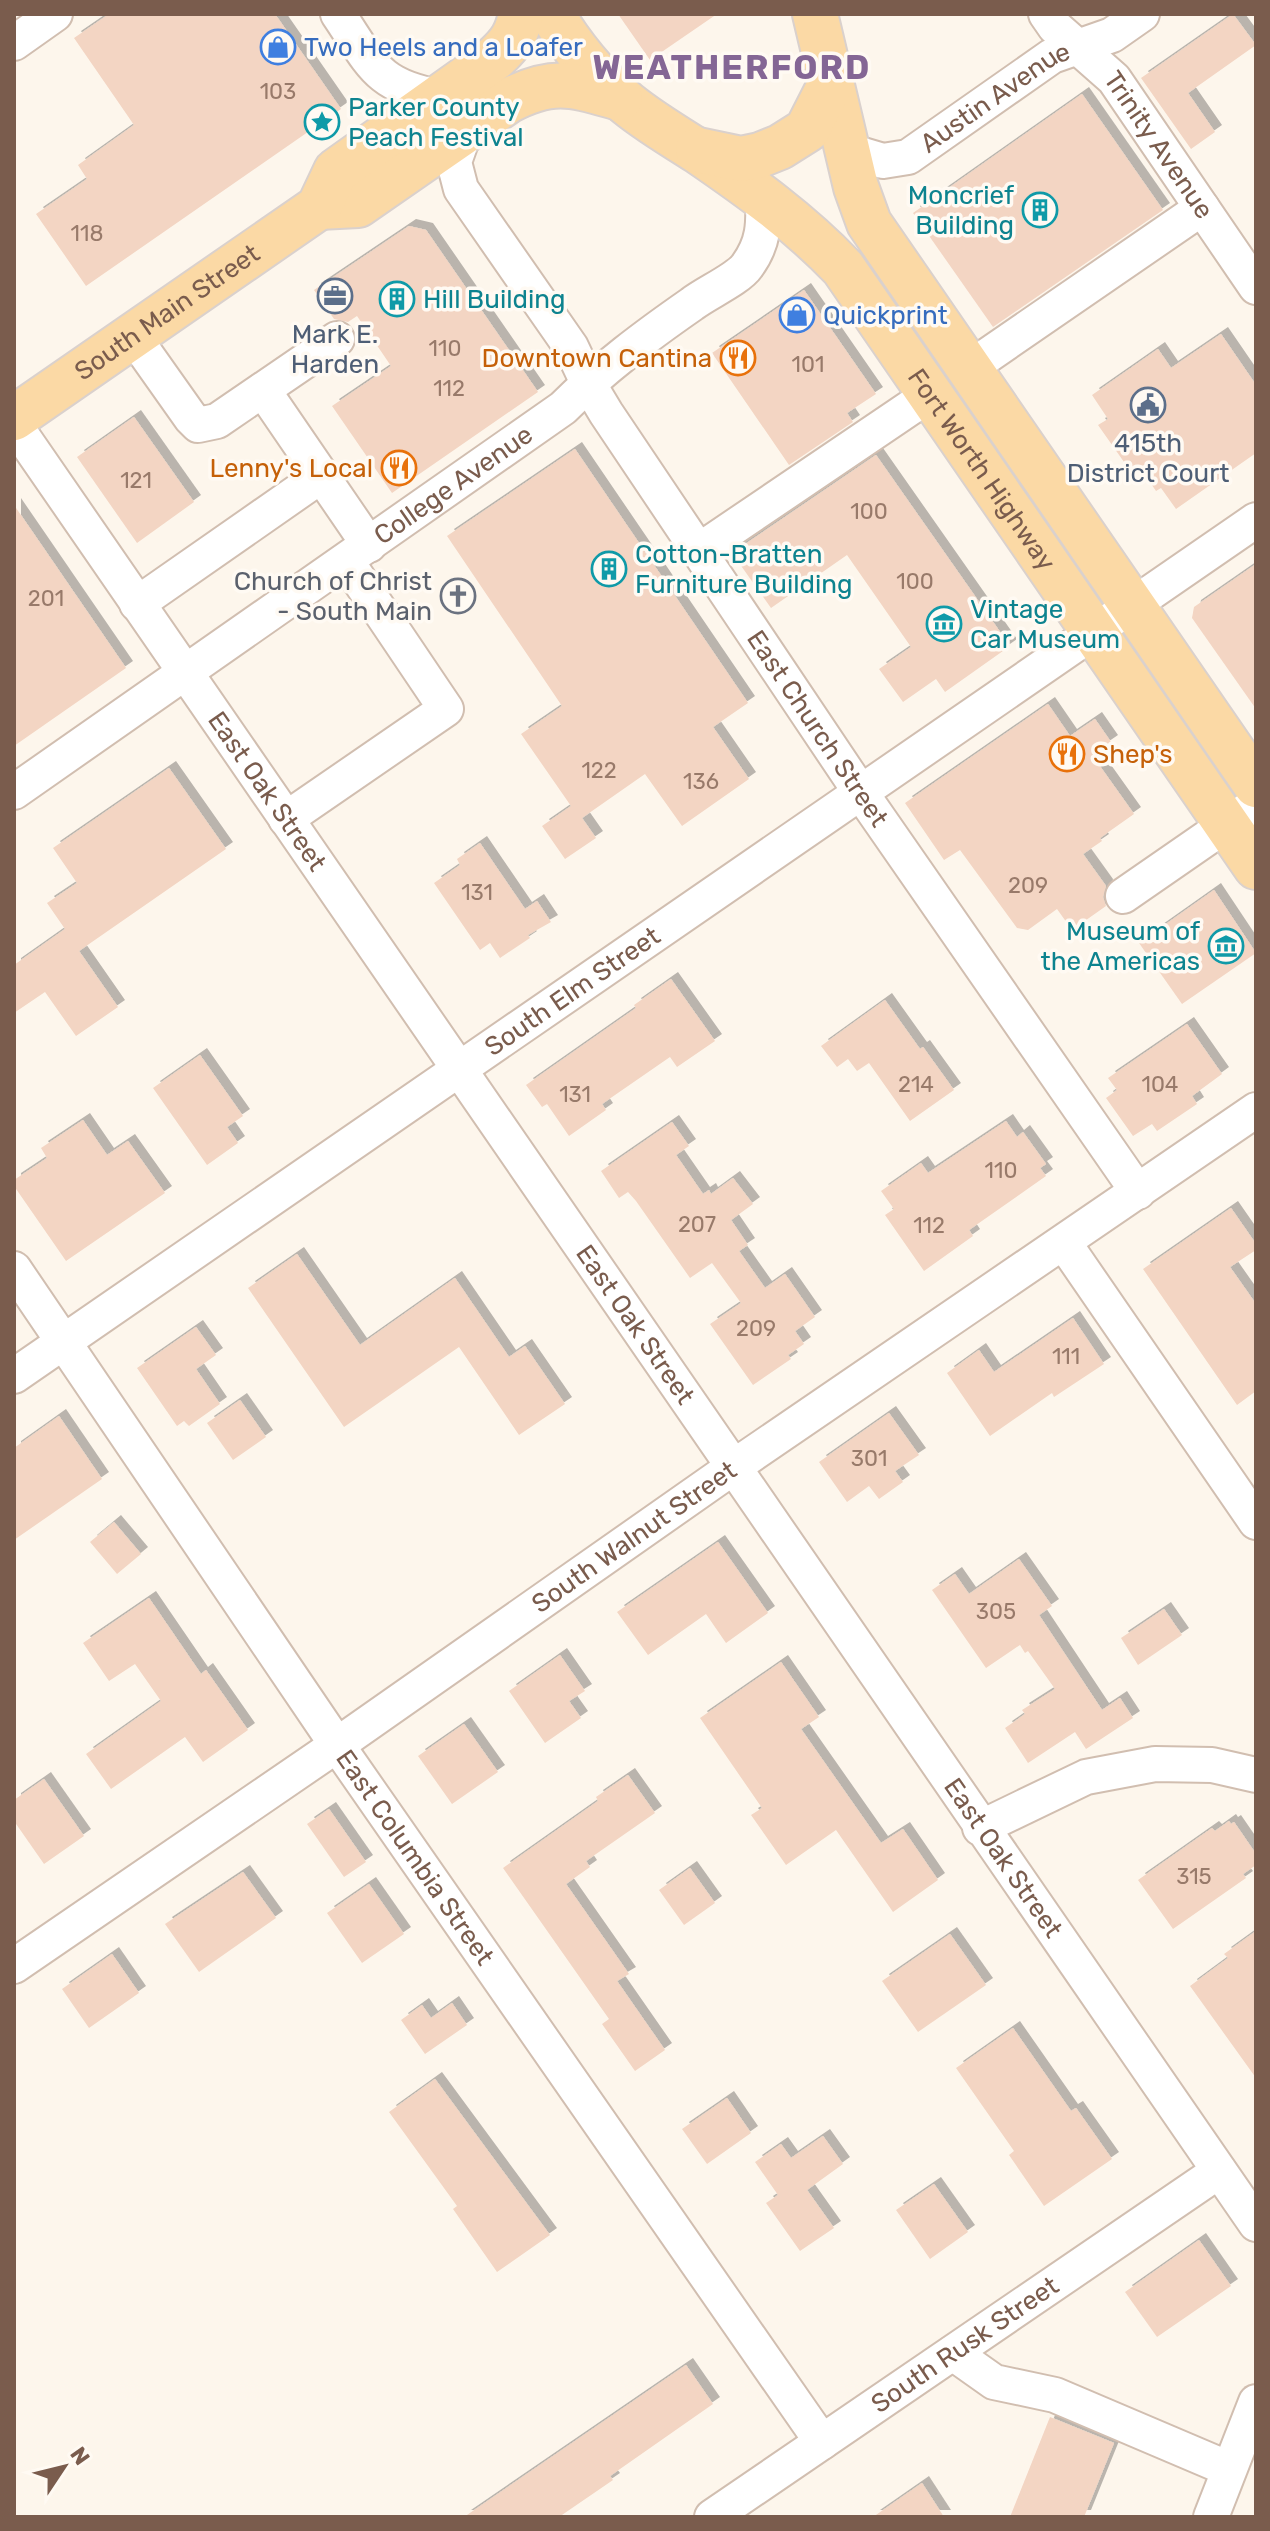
<svg xmlns="http://www.w3.org/2000/svg" width="1270" height="2531" font-family="Rubik,sans-serif">
<style>
.building{fill:#f3d5c3;filter:url(#shadow)}
.lines{fill:none;stroke-linecap:round;stroke-linejoin:round}
.minor-casing{stroke:#d1beb0;stroke-width:38}
.major-casing{stroke:#dad1cd;stroke-width:48}
.minor{stroke:#fff;stroke-width:34}
.major{stroke:#fbd9a5;stroke-width:44}
.labels{text-anchor:middle;dominant-baseline:central;stroke-width:7;stroke-linejoin:round;paint-order:stroke}
.number-label{font-size:22px;fill:#987a6a}
.shop-label{font-size:26px;fill:#366cbe;stroke:#fffaf3;text-anchor:start}
.street-label{font-size:26px;fill:#7a5c4d;stroke:#fffaf3}
.culture-label{font-size:26px;fill:#0d838f;stroke:#fffaf3;text-anchor:start}
.service-label{font-size:26px;fill:#4e5e75;stroke:#fffaf3}
.food-label{font-size:26px;fill:#c56008;stroke:#fffaf3;text-anchor:end}
.worship-label{font-size:26px;fill:#5b616d;stroke:#fffaf3;text-anchor:end}
.district-label{font-size:34px;font-weight:bold;letter-spacing:2px;fill:#846695;stroke:#fffaf3}
</style>
<defs>
<filter id="shadow"><feDropShadow dx="7" dy="-7" stdDeviation="0" flood-color="#0004"/></filter>
</defs>
<rect width="100%" height="100%" fill="#fdf6ec"/>
<g class="building">
<polygon points="109,14 275,14 341,109 86,286 36,214 87,179 78,165 134,125 74,38"/>
<polygon points="618,14 717,14 650,60"/>
<polygon points="1233,14 1256,45 1188,93 1215,132 1191,149 1141,78"/>
<polygon points="1082,94 1163,210 993,327 913,213"/>
<polygon points="409,226 426,230 538,392 392,493 332,406 391,366 357,316 348,322 334,319 314,290"/>
<polygon points="804,290 876,394 847,413 853,422 789,465 712,353"/>
<polygon points="1221,334 1256,385 1256,453 1176,509 1161,488 1156,491 1139,466 1131,472 1098,425 1108,419 1092,395 1158,349 1171,368"/>
<polygon points="134,417 194,502 137,543 77,457"/>
<polygon points="575,449 748,703 713,727 749,779 682,826 645,774 582,818 596,838 565,859 542,826 571,806 521,734 562,706 447,536"/>
<polygon points="876,455 1010,646 945,692 936,679 903,702 879,669 911,647 847,555 771,608 732,553"/>
<polygon points="14,505 126,668 14,746"/>
<polygon points="1256,564 1256,709 1192,618 1194,607"/>
<polygon points="1048,704 1070,736 1095,719 1111,742 1092,755 1134,814 1100,838 1102,841 1083,854 1106,886 1103,897 1106,906 1072,930 1057,909 1028,930 1017,928 960,850 944,860 905,803"/>
<polygon points="169,768 226,849 79,951 118,1007 76,1036 45,992 14,1013 14,965 65,929 47,903 77,883 53,848"/>
<polygon points="480,843 525,909 537,901 551,922 528,935 530,938 500,958 490,943 480,950 434,883 460,865 457,859"/>
<polygon points="1214,890 1256,953 1182,1004 1139,943"/>
<polygon points="671,979 715,1041 677,1067 670,1057 602,1104 606,1110 569,1136 547,1104 542,1107 526,1085 636,1008 634,1005"/>
<polygon points="885,1000 920,1049 923,1047 954,1090 910,1121 869,1063 857,1071 848,1059 837,1067 821,1046"/>
<polygon points="1187,1024 1222,1074 1192,1096 1197,1104 1157,1131 1152,1124 1133,1136 1106,1098 1117,1090 1108,1078"/>
<polygon points="200,1055 243,1116 227,1127 238,1143 207,1165 153,1088"/>
<polygon points="83,1120 107,1155 128,1141 165,1193 66,1261 14,1186 14,1180 47,1158 41,1148"/>
<polygon points="1006,1121 1017,1137 1023,1132 1046,1164 1040,1168 1046,1176 969,1230 973,1236 924,1271 885,1215 894,1209 881,1191 921,1163 928,1173"/>
<polygon points="672,1122 689,1146 676,1155 703,1194 709,1190 711,1194 733,1178 753,1204 731,1220 748,1245 739,1251 765,1288 785,1274 815,1317 795,1331 804,1344 788,1355 791,1359 753,1385 710,1324 741,1303 712,1263 690,1278 636,1201 628,1192 619,1198 601,1171"/>
<polygon points="1231,1208 1256,1244 1256,1250 1230,1267 1256,1304 1256,1391 1237,1405 1143,1269"/>
<polygon points="297,1254 360,1345 455,1278 509,1357 525,1346 565,1404 519,1435 459,1347 344,1427 248,1288"/>
<polygon points="1073,1318 1104,1364 1054,1397 1052,1393 990,1436 947,1373 979,1350 994,1372"/>
<polygon points="196,1327 216,1355 196,1369 220,1404 189,1426 184,1421 177,1426 137,1368"/>
<polygon points="240,1400 266,1437 233,1460 207,1423"/>
<polygon points="889,1413 919,1455 895,1471 903,1482 879,1499 869,1486 847,1502 819,1462"/>
<polygon points="59,1416 102,1479 14,1540 14,1448"/>
<polygon points="114,1522 141,1554 117,1574 90,1542"/>
<polygon points="718,1542 768,1613 726,1643 706,1614 648,1655 617,1612"/>
<polygon points="1019,1559 1052,1606 1039,1615 1102,1710 1120,1698 1133,1718 1086,1749 1075,1732 1028,1763 1005,1728 1025,1714 1022,1710 1055,1689 1028,1651 1025,1653 1020,1645 986,1668 932,1590 955,1574 969,1594"/>
<polygon points="149,1598 201,1674 206,1670 248,1730 203,1762 185,1737 111,1789 86,1754 161,1701 135,1664 109,1681 83,1643"/>
<polygon points="1164,1609 1182,1635 1138,1665 1121,1638"/>
<polygon points="560,1655 585,1691 569,1701 581,1718 545,1743 509,1691"/>
<polygon points="781,1662 819,1717 801,1729 881,1843 903,1829 938,1880 893,1912 836,1830 786,1865 751,1815 762,1808 700,1718"/>
<polygon points="464,1724 498,1772 452,1804 418,1756"/>
<polygon points="628,1775 655,1813 586,1861 590,1867 566,1884 629,1974 617,1981 665,2050 635,2071 602,2024 609,2019 503,1868 598,1801 596,1797"/>
<polygon points="44,1779 84,1836 44,1864 14,1821 14,1800"/>
<polygon points="329,1809 366,1862 344,1877 307,1824"/>
<polygon points="1229,1821 1231,1824 1234,1822 1256,1854 1256,1865 1243,1874 1246,1878 1173,1929 1138,1880 1212,1828 1215,1831"/>
<polygon points="690,1868 715,1903 684,1925 659,1890"/>
<polygon points="243,1872 276,1918 199,1972 165,1924"/>
<polygon points="369,1884 404,1934 362,1963 327,1913"/>
<polygon points="1256,1931 1256,2078 1190,1986 1228,1958 1224,1954"/>
<polygon points="950,1934 986,1985 918,2032 882,1981"/>
<polygon points="112,1954 139,1993 89,2028 62,1989"/>
<polygon points="452,2003 467,2025 425,2054 401,2020 422,2005 431,2018"/>
<polygon points="1013,2028 1071,2111 1076,2108 1112,2159 1044,2206 1009,2155 1014,2151 956,2068"/>
<polygon points="435,2079 550,2235 497,2272 453,2209 457,2206 389,2112"/>
<polygon points="727,2098 751,2133 707,2164 682,2129"/>
<polygon points="823,2136 843,2164 807,2190 834,2228 800,2251 766,2203 778,2195 755,2162 781,2144 791,2158"/>
<polygon points="934,2184 968,2232 930,2259 896,2210"/>
<polygon points="1199,2240 1231,2286 1157,2337 1125,2292"/>
<polygon points="686,2365 713,2404 610,2476 613,2480 559,2517 464,2517"/>
<polygon points="1050,2417 1114,2443 1084,2517 1010,2517"/>
<polygon points="922,2483 944,2517 873,2517"/>
</g>
<g class="lines">
<g class="minor-casing">
<g id="minor">
<path d="M338,14C372,64 376,86 440,97"/>
<path id="s1" d="M1046,14L1055,27L1114,79L1256,287"/>
<polyline points="14,43 55,14"/>
<path id="s2" d="M465,131L454,162L461,189L571,347L588,383L606,413L861,793L1138,1192"/>
<path id="s3" d="M846,150L883,161L908,157L1052,56L1112,35L1142,14"/>
<polyline points="133,336 191,418 198,425 217,421 337,339"/>
<polyline points="968,369 1202,208"/>
<polyline points="263,390 369,545"/>
<path id="s4" d="M14,424L1256,2224"/>
<polyline points="700,550 929,395"/>
<polyline points="137,604 322,475"/>
<path id="s5" d="M14,792L563,408C603,368 646,336 692,304C706,293 738,279 747,266C764,243 764,224 763,197"/>
<polyline points="286,819 446,709 347,562"/>
<polyline points="1123,896 1256,804"/>
<polyline points="1064,1243 1256,1522"/>
<path id="s6" d="M14,1269L337,1745L822,2442"/>
<path id="s7" d="M14,1376L1256,520"/>
<polyline points="980,1828 1086,1777 1155,1764 1212,1765 1256,1775"/>
<path id="s8" d="M14,1966L337,1745L732,1468L1256,1110"/>
<polyline points="953,2353 994,2382 1055,2395 1229,2469"/>
<path id="s9" d="M712,2517L1219,2171"/>
<polyline points="1211,2517 1256,2402"/>
</g>
</g>
<g class="major-casing">
<g id="major">
<path id="s10" d="M552,14C570,44 596,76 623,100C646,120 673,135 699,152C750,187 799,222 843,268L1256,867"/>
<polyline points="815,14 856,187 869,223 1256,785"/>
<polyline points="698,150 741,159 760,155 780,147 807,130 831,83"/>
<path d="M319,207L358,205L508,101C554,77 573,85 620,98"/>
<path id="s11" d="M14,418L319,207L336,171L496,57C511,43 517,34 521,14"/>
</g>
</g>
<use href="#minor" class="minor"/>
<use href="#major" class="major"/>
</g>
<defs>
<g id="shop-ring" transform="scale(1.8)"><circle r="9.5" fill="#fffaf3" stroke="#3f7fe0" stroke-width="1.5"/><path d="M-5-2.5h2.3a2.7 3.5 0 0 1 5.4 0H5L5.5 6h-11ZM-1.5-2.5h3a1.5 2.3 0 0 0-3 0Z" fill="#3f7fe0"/></g>
<g id="sight-ring" transform="scale(1.8)"><circle r="9.5" fill="#fffaf3" stroke="#0f9aa8" stroke-width="1.5"/><path d="M0-6L1.8-2.2L6-1.7L2.9 1.2L3.7 5.4L0 3.3L-3.7 5.4L-2.9 1.2L-6-1.7L-1.8-2.2Z" fill="#0f9aa8"/></g>
<g id="building-ring" transform="scale(1.8)"><circle r="9.5" fill="#fffaf3" stroke="#0f9aa8" stroke-width="1.5"/><path d="M-4-6H4V6H1V3H-1V6H-4ZM-2.5-4.3h1.7v1.8h-1.7ZM.8-4.3h1.7v1.8H.8ZM-2.5-1h1.7V.8h-1.7ZM.8-1h1.7V.8H.8Z" fill="#0f9aa8"/></g>
<g id="office-ring" transform="scale(1.8)"><circle r="9.5" fill="#fffaf3" stroke="#5c6f8a" stroke-width="1.5"/><path d="M-6-3h4V-5.5h4V-3h4V5H-6ZM-1-4.5V-3h2v-1.5ZM-6 0V1H6V0Z" fill="#5c6f8a"/></g>
<g id="restaurant-ring" transform="scale(1.8)"><circle r="9.5" fill="#fffaf3" stroke="#e8710a" stroke-width="1.5"/><path d="M-5-6h1v4h1v-4h1v4h1v-4h1v5L-1.5 .5V6h-2V.5L-5-1ZM5-6V6H3V1.5H1.5Q1.5-4 5-6Z" fill="#e8710a"/></g>
<g id="civic-ring" transform="scale(1.8)"><circle r="9.5" fill="#fffaf3" stroke="#5c6f8a" stroke-width="1.5"/><path d="M-.6-6.5H3V-4.5H.6V-3L4-1V1h2V6H-6V1h2V-1L-.6-3ZM-1.2 2.5V6h2.4V2.5Z" fill="#5c6f8a"/></g>
<g id="church-ring" transform="scale(1.8)"><circle r="9.5" fill="#fffaf3" stroke="#6b7280" stroke-width="1.5"/><path d="M-1.2-6h2.4v3.5h3.3v2.4h-3.3V6h-2.4V-.1h-3.3v-2.4h3.3Z" fill="#6b7280"/></g>
<g id="museum-ring" transform="scale(1.8)"><circle r="9.5" fill="#fffaf3" stroke="#0f9aa8" stroke-width="1.5"/><path d="M0-6L6-3V-2H-6V-3ZM-5-1h2V3h-2ZM-1-1h2V3h-2ZM3-1h2V3H3ZM-6 4H6V6H-6Z" fill="#0f9aa8"/></g>
</defs>
<g fill-rule="evenodd">
<use href="#shop-ring" x="278" y="47"/>
<use href="#sight-ring" x="322" y="122"/>
<use href="#building-ring" x="1040" y="210"/>
<use href="#office-ring" x="335" y="296"/>
<use href="#building-ring" x="397" y="299"/>
<use href="#shop-ring" x="797" y="315"/>
<use href="#restaurant-ring" x="738" y="358"/>
<use href="#civic-ring" x="1148" y="405"/>
<use href="#restaurant-ring" x="399" y="468"/>
<use href="#building-ring" x="609" y="569"/>
<use href="#church-ring" x="458" y="596"/>
<use href="#museum-ring" x="944" y="624"/>
<use href="#restaurant-ring" x="1067" y="754"/>
<use href="#museum-ring" x="1226" y="946"/>
</g>
<g class="labels">
<g class="number-label">
<text x="278" y="91">103</text>
<text x="87" y="233">118</text>
<text x="445" y="348">110</text>
<text x="808" y="364">101</text>
<text x="449" y="388">112</text>
<text x="136" y="480">121</text>
<text x="869" y="511">100</text>
<text x="915" y="581">100</text>
<text x="46" y="598">201</text>
<text x="599" y="770">122</text>
<text x="701" y="781">136</text>
<text x="1028" y="885">209</text>
<text x="477" y="892">131</text>
<text x="916" y="1084">214</text>
<text x="1160" y="1084">104</text>
<text x="575" y="1094">131</text>
<text x="1001" y="1170">110</text>
<text x="697" y="1224">207</text>
<text x="929" y="1225">112</text>
<text x="756" y="1328">209</text>
<text x="1066" y="1356">111</text>
<text x="869" y="1458">301</text>
<text x="996" y="1611">305</text>
<text x="1194" y="1876">315</text>
</g>
<g class="shop-label">
<text x="304" y="47">Two Heels and a Loafer</text>
<text x="823" y="315">Quickprint</text>
</g>
<g class="street-label">
<text stroke="none"><textPath href="#s3" startOffset="170">Austin Avenue</textPath></text>
<text stroke="none"><textPath href="#s1" startOffset="174">Trinity Avenue</textPath></text>
<text stroke="none"><textPath href="#s11" startOffset="186">South Main Street</textPath></text>
<text stroke="none"><textPath href="#s10" startOffset="634">Fort Worth Highway</textPath></text>
<text stroke="none"><textPath href="#s5" startOffset="536">College Avenue</textPath></text>
<text stroke="none"><textPath href="#s2" startOffset="708">East Church Street</textPath></text>
<text stroke="none"><textPath href="#s4" startOffset="446">East Oak Street</textPath></text>
<text stroke="none"><textPath href="#s7" startOffset="678">South Elm Street</textPath></text>
<text stroke="none"><textPath href="#s4" startOffset="1094">East Oak Street</textPath></text>
<text stroke="none"><textPath href="#s8" startOffset="754">South Walnut Street</textPath></text>
<text stroke="none"><textPath href="#s6" startOffset="712">East Columbia Street</textPath></text>
<text stroke="none"><textPath href="#s4" startOffset="1742">East Oak Street</textPath></text>
<text stroke="none"><textPath href="#s9" startOffset="306">South Rusk Street</textPath></text>
</g>
<g class="culture-label">
<text x="348" y="107">Parker County<tspan x="348" dy="30">Peach Festival</tspan></text>
<text x="1014" y="195" text-anchor="end">Moncrief<tspan x="1014" dy="30">Building</tspan></text>
<text x="423" y="299">Hill Building</text>
<text x="635" y="554">Cotton-Bratten<tspan x="635" dy="30">Furniture Building</tspan></text>
<text x="970" y="609">Vintage<tspan x="970" dy="30">Car Museum</tspan></text>
<text x="1200" y="931" text-anchor="end">Museum of<tspan x="1200" dy="30">the Americas</tspan></text>
</g>
<g class="service-label">
<text x="335" y="334">Mark E.<tspan x="335" dy="30">Harden</tspan></text>
<text x="1148" y="443">415th<tspan x="1148" dy="30">District Court</tspan></text>
</g>
<g class="food-label">
<text x="712" y="358">Downtown Cantina</text>
<text x="373" y="468">Lenny's Local</text>
<text x="1093" y="754" text-anchor="start">Shep's</text>
</g>
<g class="worship-label">
<text x="432" y="581">Church of Christ<tspan x="432" dy="30">- South Main</tspan></text>
</g>
<g class="district-label">
<text x="732" y="67">WEATHERFORD</text>
</g>
</g>
<rect width="1270" height="2531" fill="none" stroke="#7a5c4d" stroke-width="32"/>
<g transform="translate(64 2467) rotate(55)" stroke="#fffaf3" stroke-width="6" paint-order="stroke">
<path d="M0-6L14 30L0 20L-14 30Z" fill="#7a5c4d"/>
<text y="-12" font-size="22" font-weight="bold" text-anchor="middle" fill="#7a5c4d">N</text>
</g>
</svg>
